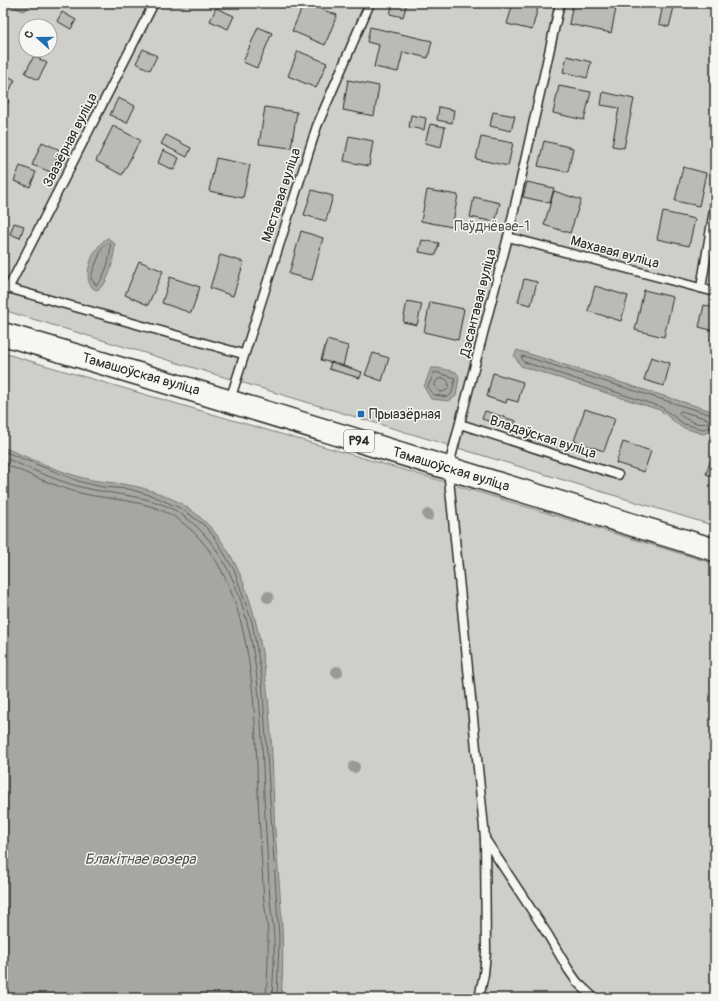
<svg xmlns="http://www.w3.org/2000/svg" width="718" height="1001" font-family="Pangolin,sans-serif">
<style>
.green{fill:#cececa;stroke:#7c7c7a;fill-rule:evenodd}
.water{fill:#a6a6a3;stroke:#757573}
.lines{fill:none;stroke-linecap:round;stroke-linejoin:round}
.shore{stroke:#5c5c5b;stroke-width:1}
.building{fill:#babab7;stroke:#2b2b2b}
.lane-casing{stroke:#2b2b2b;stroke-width:11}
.primary-casing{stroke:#2b2b2b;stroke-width:25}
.lane{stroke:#f6f6f2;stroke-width:8}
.primary{stroke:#f6f6f2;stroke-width:22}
.tree{fill:#999997}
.poi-dot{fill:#1f6fb2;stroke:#f6f6f2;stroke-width:1.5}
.labels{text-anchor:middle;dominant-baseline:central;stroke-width:3;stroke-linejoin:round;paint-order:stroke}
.shield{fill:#f6f6f2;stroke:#686867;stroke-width:1}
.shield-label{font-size:13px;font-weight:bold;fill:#2b2b2b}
.street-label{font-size:14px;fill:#2b2b2b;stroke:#f6f6f2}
.park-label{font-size:14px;fill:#545453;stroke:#f6f6f2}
.poi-label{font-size:14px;fill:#2b2b2b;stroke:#f6f6f2;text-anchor:start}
.water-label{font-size:15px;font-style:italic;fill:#565655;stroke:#f6f6f2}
</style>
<rect width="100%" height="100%" fill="#eeeeea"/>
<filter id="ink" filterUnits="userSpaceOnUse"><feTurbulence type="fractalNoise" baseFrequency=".025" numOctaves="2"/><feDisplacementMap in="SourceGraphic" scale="8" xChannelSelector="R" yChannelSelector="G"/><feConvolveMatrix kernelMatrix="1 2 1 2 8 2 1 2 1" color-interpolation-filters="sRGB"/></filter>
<g filter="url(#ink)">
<g class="green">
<path d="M3,3H715V526L3,310ZM26,26H50V50H26Z"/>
<polygon points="3,353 435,479 715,564 715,998 3,998"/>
</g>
<g class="water">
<path d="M4,3H28C29,8 27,10 23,11Z"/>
<path d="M108,238L115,244C114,256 110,286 96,290C78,282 94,244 108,238Z"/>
<polygon points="517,350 715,412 715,430 703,434 681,427 660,410 521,366 514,356"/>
<polygon points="431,368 438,368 456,372 459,377 456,396 449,401 431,399 424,387"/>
<path d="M3,447C29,458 55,470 83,478C98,482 113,482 128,485C147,488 169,496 185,506C276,563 270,735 275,831C279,886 286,942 281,998H3Z"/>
</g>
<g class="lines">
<g class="shore">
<path d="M110,243C113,250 104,282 96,285L91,279L92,273L103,246Z"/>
<polygon points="435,372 455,378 452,393 448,397 434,395 428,387"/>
<circle cx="442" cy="385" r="7"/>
<path d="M681,411L708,419L709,422C700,427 686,420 679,414Z"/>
<polyline points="715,416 530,358 523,356 521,357 524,362 661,407 684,424 703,429 715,426"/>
<polyline points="3,451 81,482 103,487 129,489 153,496 182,509 204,525 215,538 234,570 252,622 262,678 279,937 277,998"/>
<path d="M3,457C28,468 54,480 81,487C115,496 151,494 181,514C267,573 260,724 265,817C267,845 268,873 270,900C271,913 274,926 274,939C275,959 273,978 272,998"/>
<path d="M3,463C28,474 54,486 80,493C113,501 150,499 179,520C261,579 254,724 259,816C261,844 262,873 264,902C266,914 268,927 268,939C269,959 267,978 266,998"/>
</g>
</g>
<g class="building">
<polygon points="304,3 337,15 325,45 292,31"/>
<polygon points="393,3 407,3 403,17 390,14"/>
<polygon points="513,3 525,3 538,7 532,30 507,24"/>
<polygon points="573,3 617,4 611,33 569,24"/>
<polygon points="663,5 674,7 669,27 659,24"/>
<polygon points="216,8 234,16 228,29 210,21"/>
<polygon points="62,12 76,20 71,29 57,21"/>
<polygon points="258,27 272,33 257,68 243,62"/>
<polygon points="370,27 432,41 428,58 403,52 398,72 374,67 379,45 367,42"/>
<polygon points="143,49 157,56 150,70 136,63"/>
<polygon points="298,51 327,63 316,88 288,76"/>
<polygon points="34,56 47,63 38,80 25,73"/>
<polygon points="567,56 591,62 587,78 563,72"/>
<polygon points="3,73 15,80 7,95 3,93"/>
<polygon points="348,80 379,86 374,116 343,110"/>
<polygon points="559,86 591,92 584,120 553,113"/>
<polygon points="603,92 634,99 624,148 612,146 619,108 601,105"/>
<polygon points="3,98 9,101 3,113"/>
<polygon points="118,98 135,106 127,123 110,115"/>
<polygon points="265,107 297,112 291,148 259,144"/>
<polygon points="439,107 454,110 452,123 437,120"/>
<polygon points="493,112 515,116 511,131 490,126"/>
<polygon points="411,115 426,118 424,130 409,127"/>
<polygon points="430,124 445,127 441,147 425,143"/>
<polygon points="113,126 140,140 122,175 96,161"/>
<polygon points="166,135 191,148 187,157 161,144"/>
<polygon points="349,136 373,141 369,166 344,161"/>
<polygon points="481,137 513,143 508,166 476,159"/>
<polygon points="544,141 573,148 568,172 538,166"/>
<polygon points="42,142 60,150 51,172 32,165"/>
<polygon points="163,150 179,158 174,170 158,163"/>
<polygon points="216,158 250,165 243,198 209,191"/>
<polygon points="20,166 36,172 30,187 14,181"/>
<polygon points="683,167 706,173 699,206 675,201"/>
<polygon points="527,182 554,188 550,203 523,197"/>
<polygon points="312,190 333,196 326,221 304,215"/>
<polygon points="427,190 458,195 452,227 421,221"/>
<polygon points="554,191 581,200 570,233 544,225"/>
<polygon points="474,197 500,203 495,222 470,217"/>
<polygon points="663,212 695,219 689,246 657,239"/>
<polygon points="14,223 24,226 20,238 10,234"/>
<polygon points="301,231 323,238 312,280 289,274"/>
<polygon points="422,240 439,243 436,255 419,252"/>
<polygon points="220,255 244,262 233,296 210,288"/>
<polygon points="139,261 163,271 148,305 125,295"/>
<polygon points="170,277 200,287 191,313 162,303"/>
<polygon points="524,279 537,282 531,305 518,302"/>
<polygon points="595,286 628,296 621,321 588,311"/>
<polygon points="644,290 673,297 664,337 635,330"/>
<polygon points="407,301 422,304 417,325 403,322"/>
<polygon points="430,302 464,309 458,340 424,332"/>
<polygon points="704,305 715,308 715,331 699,327"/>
<polygon points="327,340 348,346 343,366 321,360"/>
<polygon points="373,353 389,358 382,381 365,375"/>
<polygon points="651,357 670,363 664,386 644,380"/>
<polygon points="331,362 362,372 360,378 329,369"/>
<polygon points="493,373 523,382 518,402 507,399 506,403 487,397"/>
<polygon points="585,409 615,419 604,451 574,441"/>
<polygon points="485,411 516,421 513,429 482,419"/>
<polygon points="623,442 651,451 644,472 616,463"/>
<polygon points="713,452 715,452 715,477 706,474"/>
</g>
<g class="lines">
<g class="lane-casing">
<g id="lane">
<polyline points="508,237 715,292"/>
<polyline points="4,287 243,354"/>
<polyline points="701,288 715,204"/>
<polyline points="8,289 154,3"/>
<polyline points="230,400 317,126 370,3"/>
<polyline points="460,424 618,475"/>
<polyline points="485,839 548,935 568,969 577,982 594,998"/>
<polyline points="479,998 484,974 486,952 485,838 448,469 508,237 560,3"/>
</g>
</g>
<g class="primary-casing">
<path id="primary" d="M3,334C241,403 478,478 715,550"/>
</g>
<use href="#lane" class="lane"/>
<use href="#primary" class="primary"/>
</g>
<g class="tree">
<circle cx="428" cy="515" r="6"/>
<circle cx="268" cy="597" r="6"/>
<circle cx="337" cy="672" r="6"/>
<circle cx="354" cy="767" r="6"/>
</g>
</g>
<rect class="poi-dot" x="357" y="410" width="8" height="8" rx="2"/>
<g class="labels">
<rect class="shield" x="344" y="430" width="30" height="22" rx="3"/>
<g class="shield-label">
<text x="359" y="441">Р94</text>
</g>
<g class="street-label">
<text transform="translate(70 140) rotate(-63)">Заазёрная вуліца</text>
<text transform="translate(281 195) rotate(-72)">Маставая вуліца</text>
<text transform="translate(615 252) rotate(15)">Махавая вуліца</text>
<text transform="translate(478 303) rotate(-76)">Дэсантавая вуліца</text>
<text transform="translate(141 374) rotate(16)">Тамашоўская вуліца</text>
<text transform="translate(543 437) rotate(18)">Владаўская вуліца</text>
<text transform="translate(451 469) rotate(17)">Тамашоўская вуліца</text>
</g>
<g class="park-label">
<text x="492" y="226">Паўднёвае-1</text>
</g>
<g class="poi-label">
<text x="369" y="414">Прыазёрная</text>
</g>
<g class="water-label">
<text x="140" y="859">Блакітнае возера</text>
</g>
</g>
<rect width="718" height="1001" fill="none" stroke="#f6f6f2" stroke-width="16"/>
<rect x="8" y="8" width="702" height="985" fill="none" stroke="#2b2b2b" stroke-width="1.5" filter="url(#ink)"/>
<g transform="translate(38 38) rotate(291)"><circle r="19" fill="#f6f6f2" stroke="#a5a5a2"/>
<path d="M0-3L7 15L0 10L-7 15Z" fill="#1f6fb2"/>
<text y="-6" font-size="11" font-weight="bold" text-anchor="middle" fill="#2b2b2b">С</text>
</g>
</svg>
